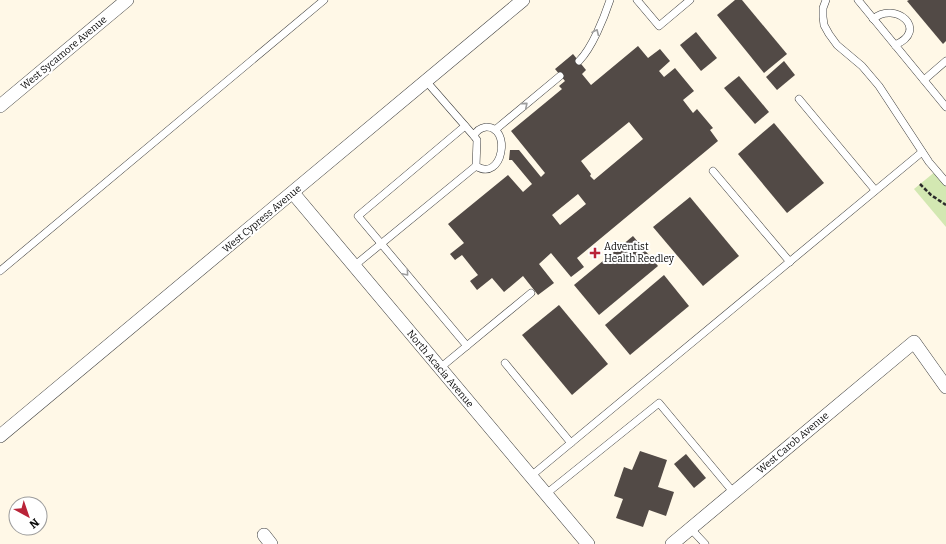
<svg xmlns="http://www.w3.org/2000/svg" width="946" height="544" font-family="Bitter,serif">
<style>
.green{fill:#d3e8b2}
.building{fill:#524a46;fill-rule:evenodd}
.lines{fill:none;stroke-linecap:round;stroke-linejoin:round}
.service-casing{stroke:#3d3d3d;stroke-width:8}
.minor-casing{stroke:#3d3d3d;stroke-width:14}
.path{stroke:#2c2c2c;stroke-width:2.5;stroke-dasharray:4 2;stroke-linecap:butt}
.service{stroke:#fff;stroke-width:7}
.minor{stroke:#fff;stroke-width:13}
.oneway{stroke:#9d9d9d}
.poi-dot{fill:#b92338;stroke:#fff;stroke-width:1.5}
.labels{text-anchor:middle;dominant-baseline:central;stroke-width:4;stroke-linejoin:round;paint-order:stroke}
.street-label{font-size:10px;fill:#0a0a0a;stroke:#fff}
.poi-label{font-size:10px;fill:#0a0a0a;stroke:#fff;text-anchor:start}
</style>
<rect width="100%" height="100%" fill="#fff8e7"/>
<polygon class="green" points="936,171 946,182 946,227 914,189"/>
<g class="building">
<polygon points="735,0 742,0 787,54 764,73 717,15"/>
<polygon points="909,0 946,0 946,41 943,44 907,1"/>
<polygon points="696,32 717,58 701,71 680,45"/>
<path d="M638,46L648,58L660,49L670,61L659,71L664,77L675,68L694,91L683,100L693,113L697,109L713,128L710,130L718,141L577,258L584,267L571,277L551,253L539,264L554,283L538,295L523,276L504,292L492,278L477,290L470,281L478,275L462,255L455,260L450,254L464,243L448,224L508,175L523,192L532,184L512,160H509L510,150H519L541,177L545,173L511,131L562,89L559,86L565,81L555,69L573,54L586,70L582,74L591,85ZM629,122L643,139L594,180L590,176L591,174L581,161ZM578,194L586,204L560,225L552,215Z"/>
<polygon points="784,61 795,75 777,90 766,77"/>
<polygon points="739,76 769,112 755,124 724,88"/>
<polygon points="774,123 824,183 787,213 738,154"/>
<polygon points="690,197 739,256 703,286 653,227"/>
<polygon points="633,236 658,266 599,315 574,285"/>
<polygon points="664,275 689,306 630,355 605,325"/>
<polygon points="559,305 608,364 572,395 522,335"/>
<polygon points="640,451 667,460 658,487 674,492 666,516 649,510 643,527 616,518 623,499 614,496 624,467 632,470"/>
<polygon points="686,454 706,478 694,488 674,464"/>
</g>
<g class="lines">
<g class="service-casing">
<g id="service">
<polyline points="637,0 659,26 690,0"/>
<polyline points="826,0 823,8 823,17 824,25 829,34 837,45 862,66 879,86 929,162 946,182"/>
<polyline points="858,0 946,107"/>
<path d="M873,19C895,0 930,30 895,45"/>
<path d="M579,61C592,48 604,18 610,0"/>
<polyline points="924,80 946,61"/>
<path d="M426,81L474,136L477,140L476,166C503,183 512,126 486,127C480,128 476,131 474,136"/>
<polyline points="799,99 875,190"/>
<polyline points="465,126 358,216 467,346"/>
<polyline points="495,130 560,76"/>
<polyline points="713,171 790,262"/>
<polyline points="354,266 476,166"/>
<polyline points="0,271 324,0"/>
<polyline points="505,363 571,443"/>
<polyline points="440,368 531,293"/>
<polyline points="531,476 922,152"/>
<polyline points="546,494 659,403 734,493"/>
<polyline points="691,529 705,544"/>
</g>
</g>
<g class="minor-casing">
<g id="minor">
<polyline points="0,106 127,0"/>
<polyline points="293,193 588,544"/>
<polyline points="0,436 523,0"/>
<polyline points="264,535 271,544"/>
<polyline points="672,544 914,342 946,387"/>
</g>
</g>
<polyline class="path" points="920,184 931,195 946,205"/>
<use href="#service" class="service"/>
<use href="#minor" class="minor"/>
</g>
<defs><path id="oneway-chevron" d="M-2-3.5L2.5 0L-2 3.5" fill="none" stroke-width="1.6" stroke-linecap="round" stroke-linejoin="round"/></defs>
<g class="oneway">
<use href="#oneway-chevron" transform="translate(596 32) rotate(-66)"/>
<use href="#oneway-chevron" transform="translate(525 105) rotate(-40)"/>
<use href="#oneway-chevron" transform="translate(406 273) rotate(50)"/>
</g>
<path class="poi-dot" d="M593 247h4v4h4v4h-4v4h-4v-4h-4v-4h4z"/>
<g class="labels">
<g class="street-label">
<text transform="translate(64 53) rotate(-40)">West Sycamore Avenue</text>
<text transform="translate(262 219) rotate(-40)">West Cypress Avenue</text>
<text transform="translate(440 369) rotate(50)">North Acacia Avenue</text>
<text transform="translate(793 443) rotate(-40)">West Carob Avenue</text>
</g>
<g class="poi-label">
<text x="604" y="247">Adventist<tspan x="604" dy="12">Health Reedley</tspan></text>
</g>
</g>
<g transform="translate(28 516) rotate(140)"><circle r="19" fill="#ffffff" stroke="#9d9d9d"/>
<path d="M0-3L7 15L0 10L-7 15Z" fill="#b92338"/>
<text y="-6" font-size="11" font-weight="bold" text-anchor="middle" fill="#0a0a0a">N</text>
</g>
</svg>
